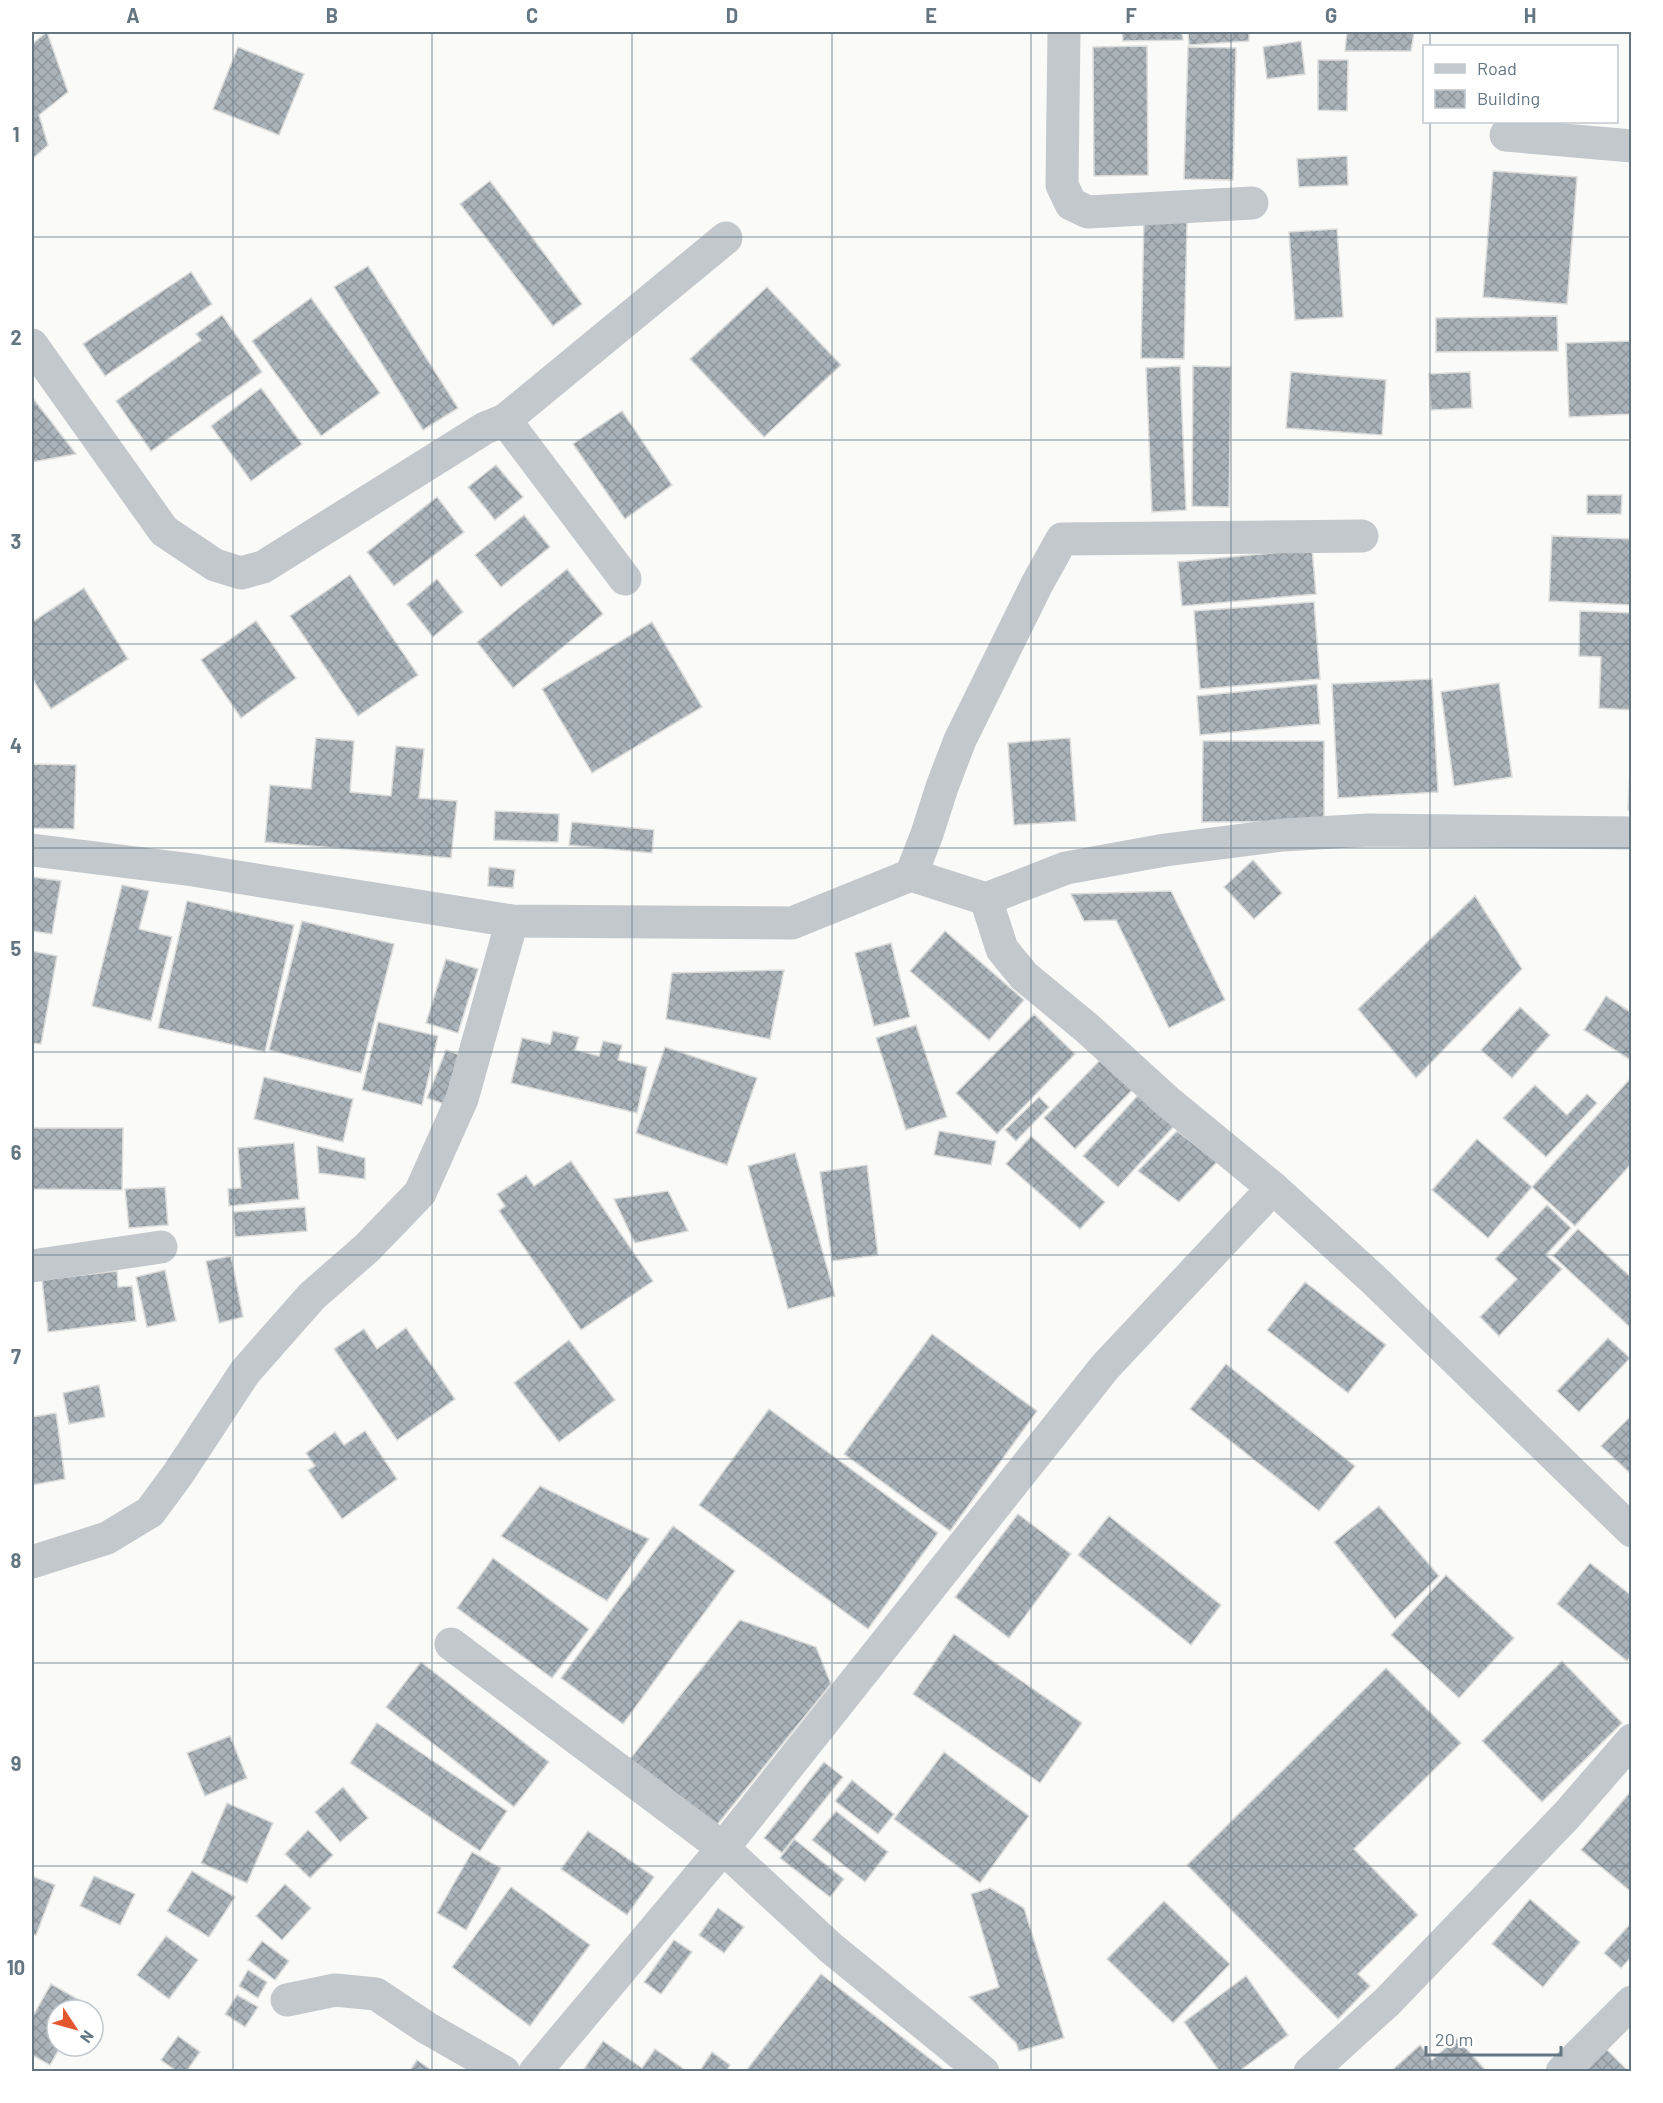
<svg xmlns="http://www.w3.org/2000/svg" width="1663" height="2103" font-family="Barlow,sans-serif">
<style>
.building{fill:url(#building-cross-hatch);stroke:#dcdcda;stroke-width:1.5}
.lines{fill:none;stroke-linecap:round;stroke-linejoin:round}
.minor{stroke:#c3c8cc;stroke-width:33}
.grid{fill:none;stroke:#657683;stroke-width:1.5;stroke-opacity:0.55}
.neatline{fill:none;stroke:#657683;stroke-width:2}
.grid-label{font-size:20px;text-anchor:middle;font-weight:bold;fill:#657683}
</style>
<defs>
<pattern id="building-cross-hatch" width="8" height="8" patternUnits="userSpaceOnUse" patternTransform="scale(1.5)"><rect width="8" height="8" fill="#aab3b9"/><path d="M0 0l8 8M0 8l8-8" fill="none" stroke="#8e969c"/></pattern>
</defs>
<rect width="100%" height="100%" fill="#fafaf8"/>
<g class="building">
<polygon points="47,32 68,92 39,115 48,145 32,159 32,44"/>
<polygon points="1122,32 1182,32 1183,40 1123,41"/>
<polygon points="1188,32 1249,32 1249,41 1189,45"/>
<polygon points="1347,32 1414,32 1411,51 1345,51"/>
<polygon points="1301,41 1305,74 1267,79 1263,47"/>
<polygon points="1147,46 1148,175 1094,176 1093,47"/>
<polygon points="238,47 304,74 279,135 213,109"/>
<polygon points="1188,47 1236,48 1233,180 1184,179"/>
<polygon points="1318,60 1348,60 1347,111 1318,110"/>
<polygon points="1347,156 1348,185 1299,187 1297,159"/>
<polygon points="1493,171 1577,177 1567,304 1483,297"/>
<polygon points="490,181 582,304 553,326 460,204"/>
<polygon points="1144,218 1187,219 1184,359 1141,358"/>
<polygon points="1337,229 1343,317 1295,320 1289,232"/>
<polygon points="368,266 458,408 423,430 334,287"/>
<polygon points="191,272 212,304 105,376 83,344"/>
<polygon points="767,287 841,365 764,437 690,359"/>
<polygon points="311,298 380,393 321,436 252,341"/>
<polygon points="222,315 262,372 151,451 116,401 201,340 196,334"/>
<polygon points="1557,316 1558,351 1436,352 1436,318"/>
<polygon points="1632,341 1632,414 1569,417 1566,343"/>
<polygon points="1180,366 1186,510 1152,512 1146,368"/>
<polygon points="1193,366 1231,367 1229,507 1192,506"/>
<polygon points="1291,372 1386,380 1382,435 1286,428"/>
<polygon points="1470,372 1472,408 1431,410 1429,374"/>
<polygon points="261,388 302,444 251,481 211,426"/>
<polygon points="32,397 76,454 32,462"/>
<polygon points="622,411 672,485 625,519 573,444"/>
<polygon points="496,465 523,497 495,520 468,487"/>
<polygon points="1587,495 1622,495 1621,514 1587,514"/>
<polygon points="437,497 464,532 394,586 367,552"/>
<polygon points="524,515 550,547 501,587 475,555"/>
<polygon points="1552,536 1632,539 1632,605 1549,601"/>
<polygon points="1312,549 1316,594 1182,606 1178,562"/>
<polygon points="567,569 603,614 513,688 477,642"/>
<polygon points="350,575 418,675 358,716 290,616"/>
<polygon points="437,579 463,612 433,637 407,604"/>
<polygon points="84,588 128,659 51,709 32,678 32,622"/>
<polygon points="1314,602 1320,679 1200,689 1194,611"/>
<polygon points="1580,611 1632,613 1632,710 1599,708 1601,657 1579,656"/>
<polygon points="256,621 296,678 241,718 201,660"/>
<polygon points="652,622 702,707 592,773 542,689"/>
<polygon points="1432,679 1438,792 1338,798 1332,684"/>
<polygon points="1499,683 1512,777 1454,786 1441,692"/>
<polygon points="1317,684 1320,724 1200,735 1197,696"/>
<polygon points="1632,728 1632,810 1628,810"/>
<polygon points="316,738 354,741 350,792 391,796 396,746 424,749 419,798 457,801 451,858 265,842 270,785 311,789"/>
<polygon points="1070,738 1076,821 1014,825 1008,743"/>
<polygon points="1203,741 1324,741 1324,821 1202,822"/>
<polygon points="32,764 76,765 74,829 32,828"/>
<polygon points="495,811 559,814 558,842 494,840"/>
<polygon points="572,822 654,830 652,853 569,845"/>
<polygon points="1253,860 1282,893 1254,919 1224,887"/>
<polygon points="489,867 515,870 513,888 488,886"/>
<polygon points="32,877 61,881 52,934 32,931"/>
<polygon points="122,885 149,891 139,929 172,937 151,1021 92,1006"/>
<polygon points="1171,891 1225,1000 1169,1028 1116,920 1084,921 1071,894"/>
<polygon points="1475,896 1522,969 1416,1078 1358,1009"/>
<polygon points="187,901 294,925 265,1052 158,1028"/>
<polygon points="302,921 394,944 361,1073 269,1050"/>
<polygon points="945,931 1024,1000 989,1040 910,971"/>
<polygon points="891,943 910,1017 874,1026 855,953"/>
<polygon points="32,951 57,956 41,1044 32,1043"/>
<polygon points="446,959 478,969 458,1033 426,1023"/>
<polygon points="784,970 770,1039 666,1019 672,973"/>
<polygon points="1606,996 1632,1013 1632,1061 1584,1030"/>
<polygon points="1520,1007 1550,1035 1512,1078 1481,1050"/>
<polygon points="1034,1014 1075,1054 997,1134 956,1093"/>
<polygon points="378,1022 438,1036 422,1105 362,1090"/>
<polygon points="916,1025 947,1117 906,1130 876,1038"/>
<polygon points="553,1031 579,1037 575,1050 599,1056 603,1041 622,1045 618,1060 647,1067 637,1113 511,1083 522,1038 550,1044"/>
<polygon points="665,1047 757,1078 727,1165 636,1133"/>
<polygon points="446,1050 466,1057 447,1105 427,1098"/>
<polygon points="1105,1055 1136,1086 1075,1149 1044,1118"/>
<polygon points="264,1077 353,1099 343,1142 254,1119"/>
<polygon points="1630,1079 1632,1080 1632,1163 1575,1226 1532,1187"/>
<polygon points="1535,1085 1567,1115 1587,1094 1597,1103 1546,1157 1503,1118"/>
<polygon points="1140,1093 1175,1125 1118,1187 1083,1156"/>
<polygon points="1039,1097 1049,1107 1016,1141 1005,1130"/>
<polygon points="32,1128 123,1128 122,1190 32,1189"/>
<polygon points="939,1131 996,1141 991,1165 934,1155"/>
<polygon points="1177,1131 1217,1162 1179,1202 1138,1171"/>
<polygon points="1031,1136 1105,1202 1080,1229 1006,1164"/>
<polygon points="1477,1139 1532,1187 1488,1238 1432,1190"/>
<polygon points="294,1143 299,1199 229,1206 228,1189 241,1188 238,1148"/>
<polygon points="317,1146 365,1158 365,1179 319,1173"/>
<polygon points="795,1153 835,1296 788,1309 748,1166"/>
<polygon points="571,1161 653,1281 581,1330 499,1211 505,1206 497,1194 526,1175 534,1186"/>
<polygon points="867,1165 878,1255 832,1261 820,1172"/>
<polygon points="165,1187 168,1225 129,1228 125,1189"/>
<polygon points="668,1191 688,1231 635,1243 614,1199"/>
<polygon points="1547,1205 1571,1228 1546,1255 1562,1269 1499,1336 1480,1317 1517,1279 1495,1259"/>
<polygon points="305,1207 307,1231 235,1237 233,1212"/>
<polygon points="1578,1229 1632,1278 1632,1329 1553,1256"/>
<polygon points="231,1256 243,1317 219,1323 206,1261"/>
<polygon points="165,1270 176,1321 147,1327 136,1277"/>
<polygon points="117,1271 118,1287 132,1286 136,1321 48,1332 42,1280"/>
<polygon points="1305,1282 1386,1345 1348,1393 1267,1330"/>
<polygon points="406,1328 455,1399 397,1440 334,1349 364,1329 377,1349"/>
<polygon points="932,1334 1037,1411 950,1531 844,1454"/>
<polygon points="1608,1338 1630,1358 1579,1412 1557,1391"/>
<polygon points="569,1340 615,1400 559,1442 514,1383"/>
<polygon points="1226,1364 1355,1466 1319,1511 1190,1409"/>
<polygon points="99,1385 105,1417 69,1424 63,1393"/>
<polygon points="769,1409 938,1533 868,1629 699,1505"/>
<polygon points="56,1413 65,1479 32,1485 32,1417"/>
<polygon points="1632,1415 1632,1475 1601,1446"/>
<polygon points="365,1431 397,1479 342,1519 308,1470 315,1466 306,1453 335,1432 344,1445"/>
<polygon points="540,1486 649,1539 607,1601 501,1536"/>
<polygon points="1379,1506 1439,1576 1395,1619 1334,1542"/>
<polygon points="1018,1514 1071,1554 1009,1638 955,1597"/>
<polygon points="1109,1516 1221,1605 1191,1645 1078,1555"/>
<polygon points="673,1526 735,1571 623,1724 561,1678"/>
<polygon points="493,1558 589,1629 552,1678 457,1608"/>
<polygon points="1590,1563 1632,1596 1632,1655 1627,1661 1557,1604"/>
<polygon points="1446,1575 1514,1638 1459,1698 1391,1635"/>
<polygon points="740,1620 816,1647 831,1684 716,1826 630,1759"/>
<polygon points="954,1634 1082,1723 1040,1783 913,1694"/>
<polygon points="1562,1661 1622,1723 1542,1802 1482,1741"/>
<polygon points="421,1662 549,1762 514,1807 386,1707"/>
<polygon points="1386,1668 1461,1743 1354,1849 1418,1915 1358,1974 1370,1986 1338,2019 1187,1865"/>
<polygon points="377,1723 507,1811 480,1851 350,1763"/>
<polygon points="230,1736 247,1778 205,1796 187,1753"/>
<polygon points="944,1752 1029,1816 980,1883 894,1819"/>
<polygon points="824,1762 843,1777 782,1853 764,1838"/>
<polygon points="852,1780 894,1814 878,1834 835,1801"/>
<polygon points="343,1787 368,1818 340,1842 315,1812"/>
<polygon points="1632,1790 1632,1888 1629,1890 1581,1850"/>
<polygon points="227,1803 273,1823 247,1883 201,1863"/>
<polygon points="836,1811 888,1852 865,1882 812,1840"/>
<polygon points="308,1830 333,1855 310,1878 285,1854"/>
<polygon points="588,1831 654,1877 627,1915 561,1869"/>
<polygon points="794,1839 844,1879 830,1897 780,1858"/>
<polygon points="472,1852 501,1868 466,1930 437,1913"/>
<polygon points="192,1871 235,1897 209,1937 167,1911"/>
<polygon points="32,1876 55,1885 36,1935 32,1934"/>
<polygon points="94,1876 135,1894 120,1925 80,1906"/>
<polygon points="285,1884 311,1908 282,1940 256,1916"/>
<polygon points="511,1887 590,1945 530,2026 452,1967"/>
<polygon points="990,1888 1024,1908 1064,2038 1019,2051 1016,2043 969,1997 999,1987 971,1894"/>
<polygon points="1530,1899 1580,1942 1543,1987 1492,1944"/>
<polygon points="1164,1901 1230,1964 1173,2023 1107,1959"/>
<polygon points="718,1908 744,1927 724,1953 699,1935"/>
<polygon points="1632,1922 1632,1956 1621,1968 1604,1953"/>
<polygon points="166,1936 198,1960 169,1999 137,1975"/>
<polygon points="674,1940 692,1952 661,1994 644,1982"/>
<polygon points="262,1941 289,1961 275,1980 248,1960"/>
<polygon points="248,1970 267,1982 258,1998 239,1986"/>
<polygon points="821,1974 947,2072 745,2072"/>
<polygon points="1246,1976 1288,2035 1238,2072 1220,2072 1184,2022"/>
<polygon points="51,1984 86,2004 82,2010 57,2010 57,2046 61,2046 50,2065 32,2055 32,2018"/>
<polygon points="237,1995 258,2007 245,2027 225,2014"/>
<polygon points="178,2036 200,2052 186,2072 178,2072 161,2060"/>
<polygon points="1457,2038 1487,2072 1390,2072 1420,2045 1432,2060"/>
<polygon points="603,2041 642,2068 655,2049 688,2072 582,2072"/>
<polygon points="1601,2044 1629,2072 1574,2072"/>
<polygon points="712,2052 730,2065 726,2072 699,2072"/>
<polygon points="417,2060 434,2072 409,2072"/>
</g>
<g class="lines">
<g class="minor">
<polyline points="1064,32 1062,185 1071,204 1088,212 1252,203"/>
<polyline points="1506,135 1632,146"/>
<polyline points="32,345 164,531 215,565 241,573 263,567 485,428 505,420 625,579"/>
<polyline points="505,420 726,238"/>
<polyline points="32,850 193,870 512,921 792,923 911,875 986,899 1066,868 1165,850 1283,835 1369,830 1632,833"/>
<polyline points="911,875 927,834 942,787 960,740 1037,584 1062,539 1362,536"/>
<polyline points="986,899 1002,949 1024,976 1087,1028 1167,1101 1273,1188 1374,1280 1632,1531"/>
<polyline points="32,1266 161,1247"/>
<polyline points="32,1562 107,1538 150,1512 178,1474 245,1372 312,1296 367,1248 420,1193 462,1099 512,921"/>
<polyline points="451,1644 723,1848 831,1948 983,2072"/>
<polyline points="287,2000 335,1990 376,1994 427,2028 504,2072"/>
<polyline points="535,2072 723,1848 1105,1367 1273,1188"/>
<polyline points="1310,2072 1387,2002 1567,1815 1632,1740"/>
<polyline points="1562,2072 1632,2002"/>
</g>
</g>
<path class="grid" d="M233,32V2072M432,32V2072M632,32V2072M832,32V2072M1031,32V2072M1231,32V2072M1430,32V46M1430,122V2072M32,237H1632M32,440H1632M32,644H1632M32,848H1632M32,1052H1632M32,1255H1632M32,1459H1632M32,1663H1632M32,1866H1632"/>
<rect width="1663" height="2103" fill="none" stroke="#ffffff" stroke-width="66"/>
<rect x="1423" y="45" width="195" height="78" fill="#ffffff" stroke="#c1c8cd" stroke-width="1.5"/>
<rect x="1435" y="64" width="30" height="9" fill="#c3c8cc" stroke="#c1c8cd" stroke-width="1.5"/>
<text x="1477" y="75" font-size="18" fill="#657683">Road</text>
<rect x="1435" y="90" width="30" height="18" fill="url(#building-cross-hatch)" stroke="#c1c8cd" stroke-width="1.5"/>
<text x="1477" y="105" font-size="18" fill="#657683">Building</text>
<g transform="translate(75 2028) rotate(126)"><circle r="28" fill="#ffffff" stroke="#c1c8cd" stroke-width="1.5"/>
<path d="M0-4.5L10 22L0 15L-10 22Z" fill="#e4572e"/>
<text y="-9" font-size="16" font-weight="bold" text-anchor="middle" fill="#657683">N</text>
</g>
<path d="M1426 2046v9h135v-9" fill="none" stroke="#657683" stroke-width="3"/>
<text x="1435" y="2046" font-size="18" fill="#657683" stroke="#ffffff" stroke-width="4.5" paint-order="stroke">20 m</text>
<rect x="33" y="33" width="1597" height="2037" class="neatline"/>
<g class="grid-label">
<text x="133" y="23">A</text>
<text x="332" y="23">B</text>
<text x="532" y="23">C</text>
<text x="732" y="23">D</text>
<text x="931" y="23">E</text>
<text x="1131" y="23">F</text>
<text x="1331" y="23">G</text>
<text x="1530" y="23">H</text>
<text x="16" y="142">1</text>
<text x="16" y="345">2</text>
<text x="16" y="549">3</text>
<text x="16" y="753">4</text>
<text x="16" y="956">5</text>
<text x="16" y="1160">6</text>
<text x="16" y="1364">7</text>
<text x="16" y="1568">8</text>
<text x="16" y="1771">9</text>
<text x="16" y="1975">10</text>
</g>
</svg>
